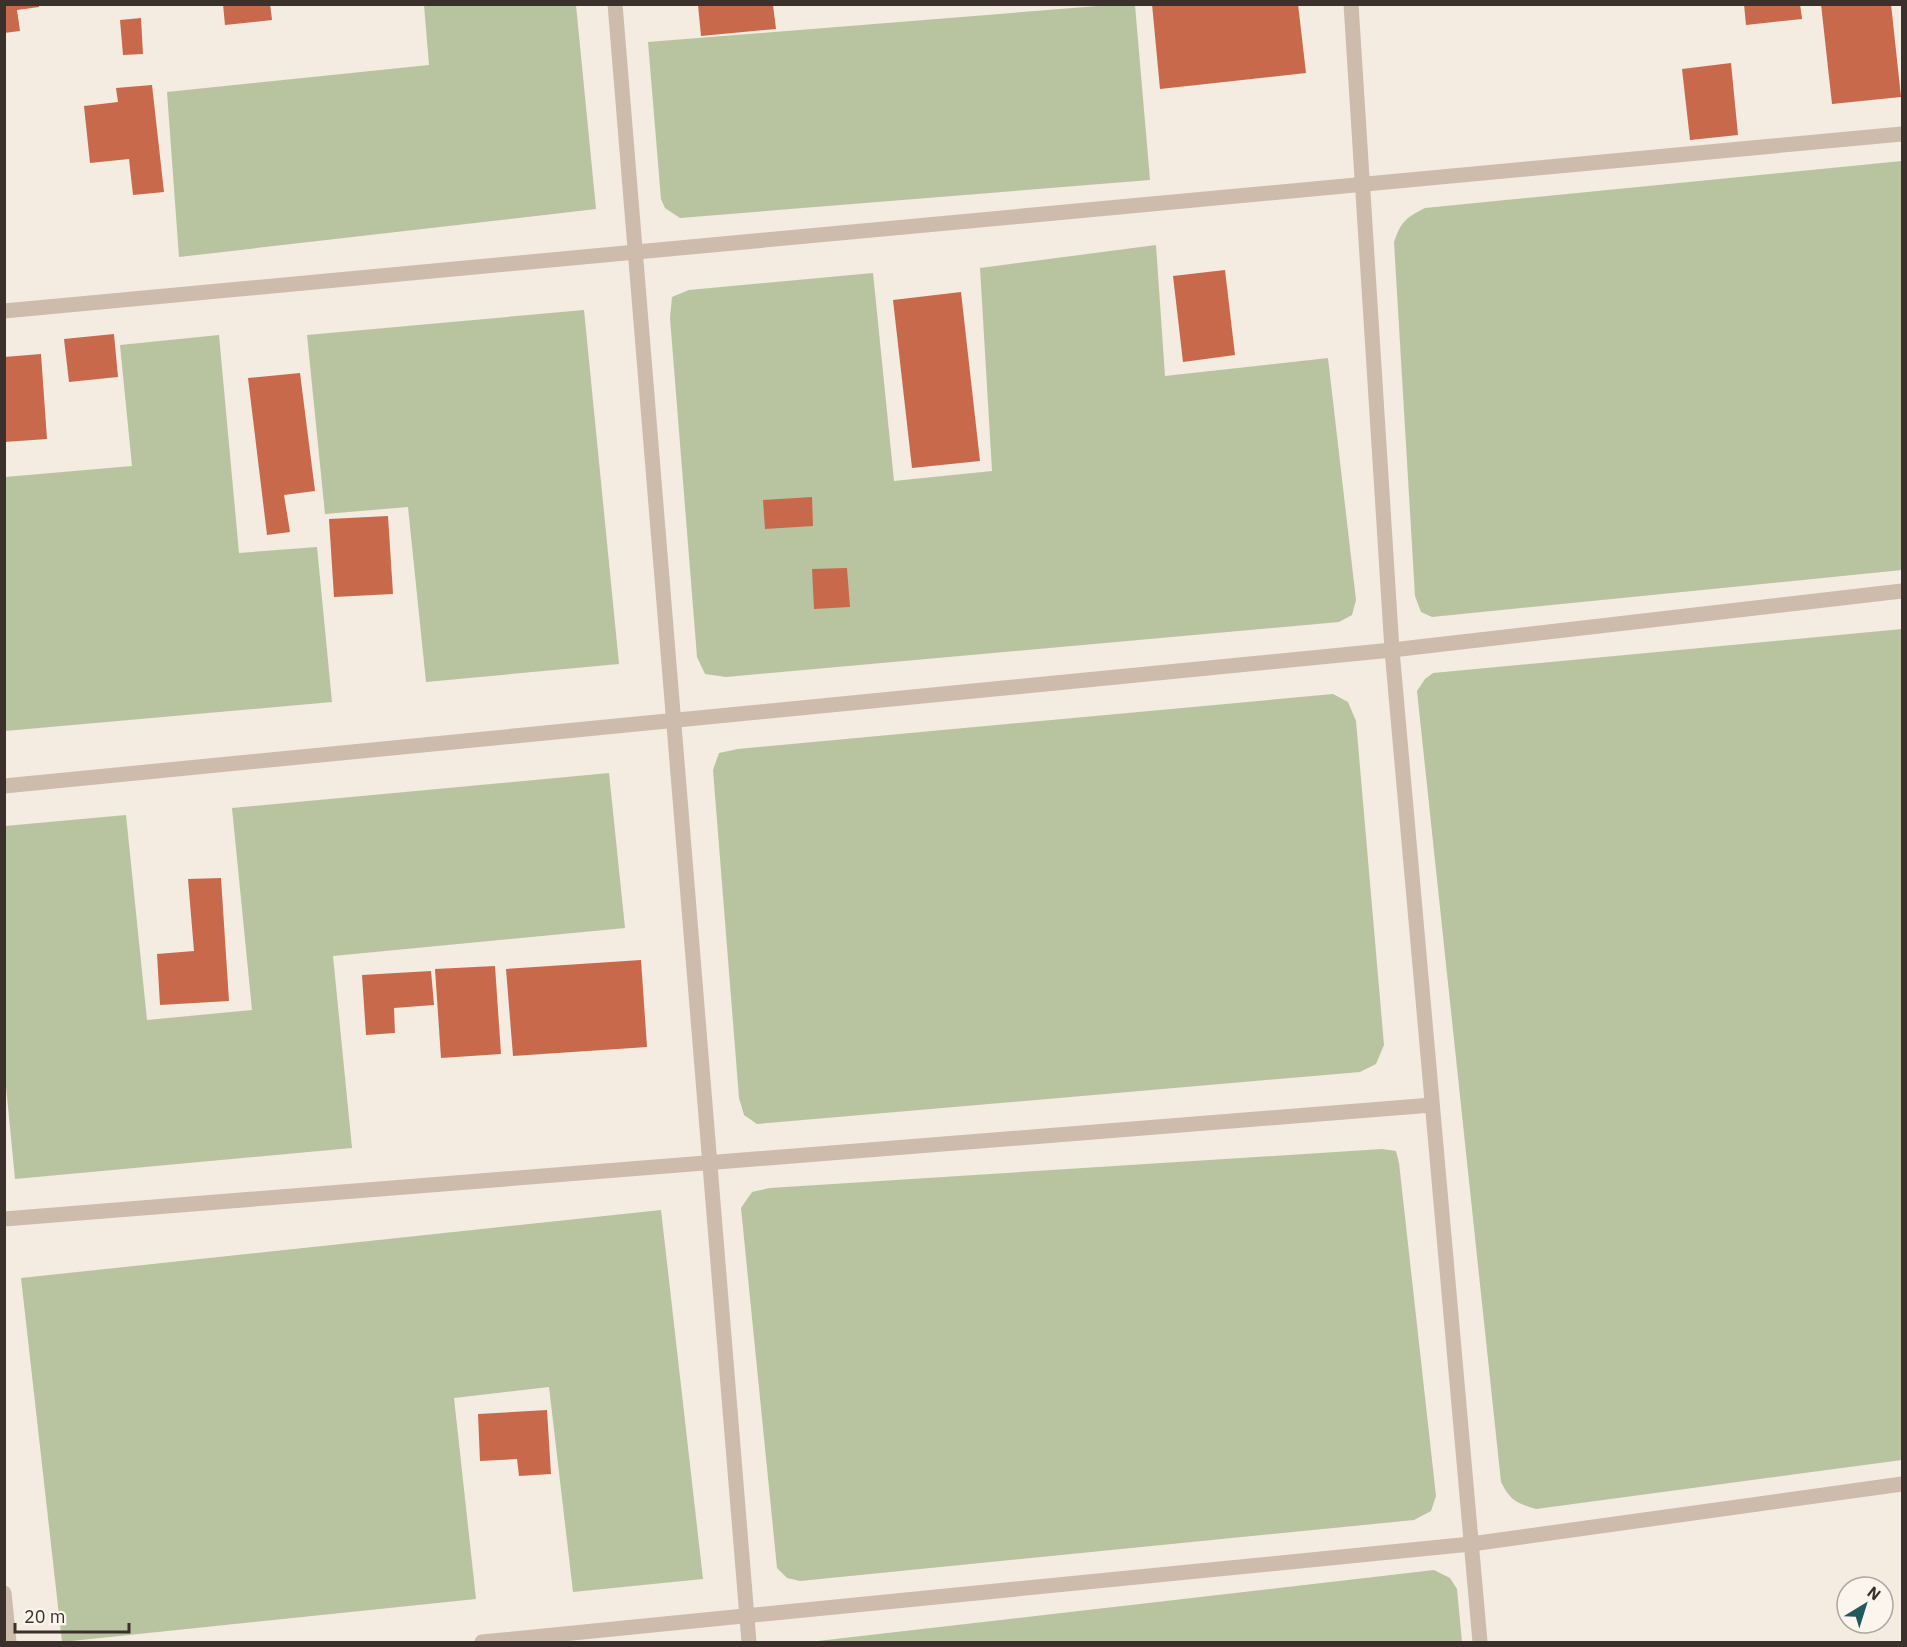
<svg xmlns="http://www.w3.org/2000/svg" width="1907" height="1647" font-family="'IBM Plex Sans',sans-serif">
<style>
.green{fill:#b8c4a0}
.building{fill:#c8694b}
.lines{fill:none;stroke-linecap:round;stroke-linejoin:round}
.minor{stroke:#cdbbac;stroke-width:15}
</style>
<rect width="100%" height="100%" fill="#f4ebe1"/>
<g class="green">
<polygon points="1123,4 1135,5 1150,180 680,218 665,208 661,199 648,42"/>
<polygon points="424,5 576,5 596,209 179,257 167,92 429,65"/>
<path d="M1902,161V570L1432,617L1421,612L1415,596L1394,242C1401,221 1406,218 1425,208Z"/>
<polygon points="1156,245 1165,376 1328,358 1356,600 1352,615 1339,622 726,677 705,674 697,657 670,318 672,297 689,290 873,273 894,481 992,471 980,268"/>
<polygon points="584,310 619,664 426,682 408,507 325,514 307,335"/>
<polygon points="219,335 239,553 317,547 332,702 5,731 5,477 132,466 120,345"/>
<path d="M1902,629V1460L1536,1509C1516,1503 1510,1500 1501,1482L1417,691L1425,679L1433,673Z"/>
<polygon points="1333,694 1348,702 1356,721 1384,1045 1376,1064 1360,1072 757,1124 744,1115 739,1098 713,770 719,753 738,749"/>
<polygon points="609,773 625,928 333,956 352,1148 15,1179 4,1066 5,826 126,815 147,1020 252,1010 232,808"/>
<polygon points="1382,1149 1396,1151 1399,1163 1436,1496 1431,1511 1414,1520 800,1581 787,1578 777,1568 741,1208 752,1192 770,1188"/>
<polygon points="661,1210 703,1579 573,1592 549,1387 454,1398 476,1599 62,1642 21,1278"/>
<polygon points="1434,1570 1450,1578 1457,1589 1462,1642 809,1642"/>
</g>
<g class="building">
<polygon points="4,4 39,4 39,7 17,10 20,31 4,33"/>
<polygon points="223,4 270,4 272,20 225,25"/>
<polygon points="1152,4 1298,4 1306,73 1160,89"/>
<polygon points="1744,4 1800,4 1802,19 1746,25"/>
<polygon points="1821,4 1891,4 1901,97 1832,104"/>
<polygon points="698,5 773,5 776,29 701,36"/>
<polygon points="141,18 143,54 123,55 120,20"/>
<polygon points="1731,63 1738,135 1690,140 1682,69"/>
<polygon points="152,85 164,192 133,195 129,159 90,163 84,106 118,102 116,88"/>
<polygon points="1225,270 1235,355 1183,362 1173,276"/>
<polygon points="961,292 980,461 912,468 893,300"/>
<polygon points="114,334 118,377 69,382 64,339"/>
<polygon points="41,354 47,439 4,442 4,357"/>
<polygon points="300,373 315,491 284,495 290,532 267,535 248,378"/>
<polygon points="812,497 813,526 765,529 763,500"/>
<polygon points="388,516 393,594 334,597 329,519"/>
<polygon points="847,568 850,607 814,609 812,569"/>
<polygon points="221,878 229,1001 160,1005 157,954 194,951 188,879"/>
<polygon points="641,960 647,1047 513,1056 506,969"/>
<polygon points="495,966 501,1054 441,1058 435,969"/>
<polygon points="431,971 434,1005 394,1008 395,1033 366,1035 362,975"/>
<polygon points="547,1410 551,1474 519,1476 517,1459 480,1461 478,1414"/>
</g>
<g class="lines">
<g class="minor">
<polyline points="615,4 749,1642"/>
<polyline points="1351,4 1392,650 1480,1642"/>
<polyline points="4,311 1902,134"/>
<polyline points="4,786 1392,650 1902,591"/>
<polyline points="4,1219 1432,1105"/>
<polyline points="4,1593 9,1642"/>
<polyline points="482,1642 1471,1544 1902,1484"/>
</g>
</g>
<rect width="1907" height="1647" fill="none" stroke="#3b302b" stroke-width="12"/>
<g transform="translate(1865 1605) rotate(38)"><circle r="28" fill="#fbf5ee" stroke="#aea6a0" stroke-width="1.5"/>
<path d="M0-4.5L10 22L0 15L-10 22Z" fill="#1f5a5e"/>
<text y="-9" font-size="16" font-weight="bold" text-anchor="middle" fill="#3b302b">N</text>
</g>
<path d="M15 1623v9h114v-9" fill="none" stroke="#3b302b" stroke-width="3"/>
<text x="24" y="1623" font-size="18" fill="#3b302b" stroke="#fbf5ee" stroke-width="4.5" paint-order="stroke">20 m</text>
</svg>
